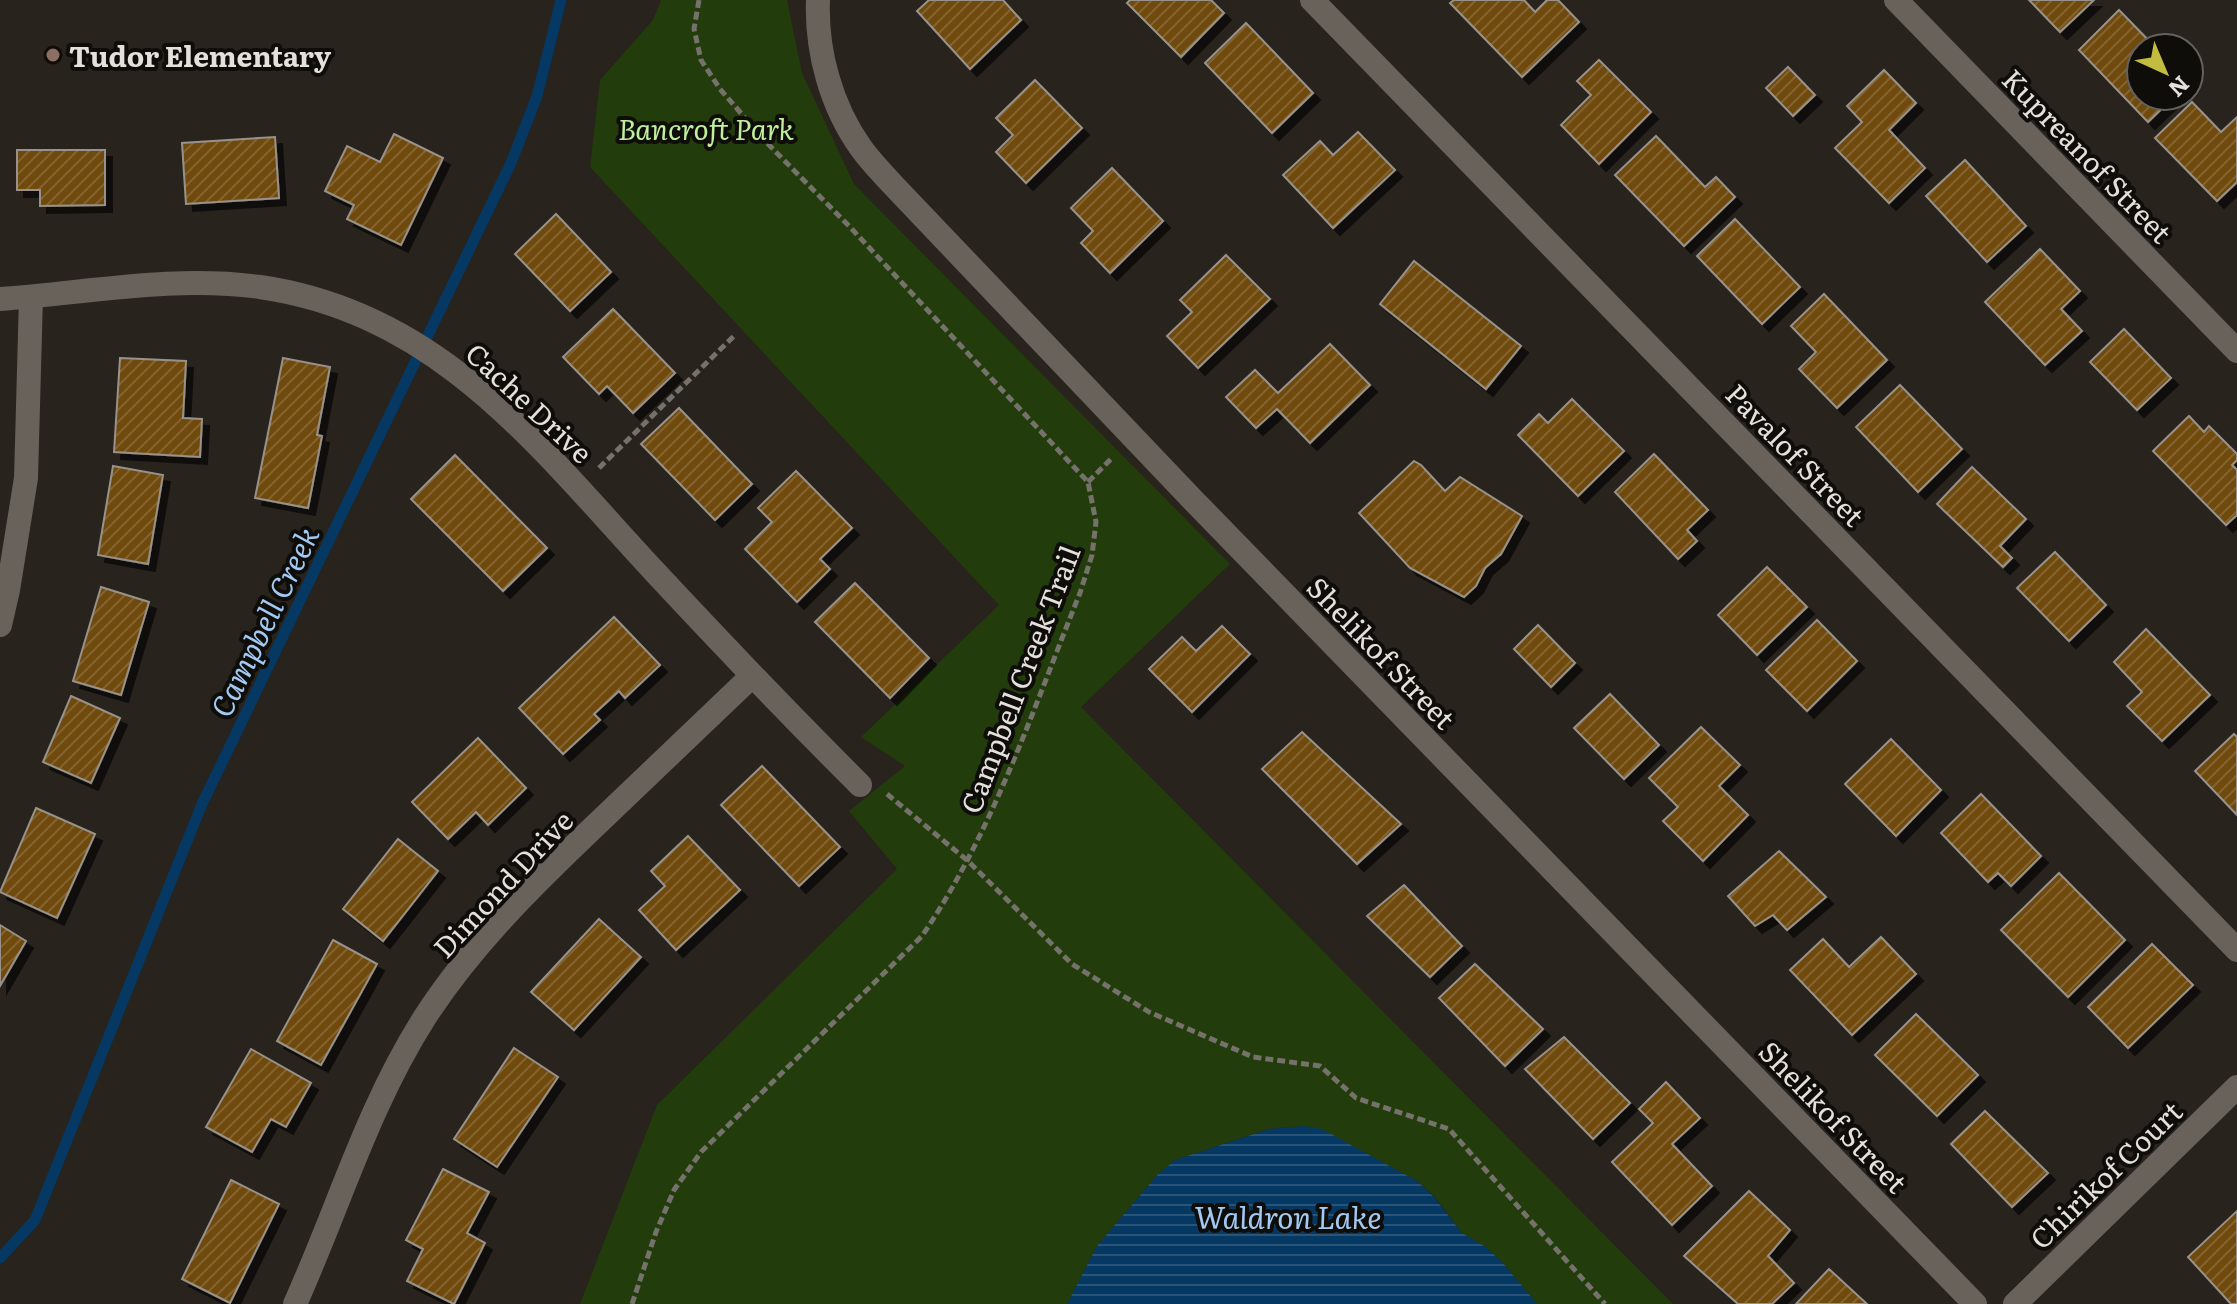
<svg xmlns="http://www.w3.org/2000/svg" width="2237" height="1304" font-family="Literata,serif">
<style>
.park{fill:#233c0b}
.water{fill:url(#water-rules)}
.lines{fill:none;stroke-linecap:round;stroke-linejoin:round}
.stream{stroke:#053862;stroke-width:11}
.building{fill:url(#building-hatch);stroke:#98928a;stroke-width:2;filter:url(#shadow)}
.path{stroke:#75716b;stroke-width:5;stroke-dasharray:8 4;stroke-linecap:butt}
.minor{stroke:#68625b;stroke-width:24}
.education-dot{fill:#8d6e63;stroke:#0f0d0a;stroke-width:3}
.labels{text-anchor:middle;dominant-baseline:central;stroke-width:8;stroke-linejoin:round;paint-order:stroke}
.poi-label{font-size:28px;font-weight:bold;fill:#e4e1dc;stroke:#0f0d0a;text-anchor:start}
.park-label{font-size:28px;font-style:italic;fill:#bfef9d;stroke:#0f0d0a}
.street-label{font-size:28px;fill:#e4e1dc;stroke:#0f0d0a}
.water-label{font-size:30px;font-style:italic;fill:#a2c9f2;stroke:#0f0d0a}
</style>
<defs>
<pattern id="water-rules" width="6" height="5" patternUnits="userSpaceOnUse" patternTransform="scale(2)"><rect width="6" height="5" fill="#053862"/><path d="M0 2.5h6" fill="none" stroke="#295478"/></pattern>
<pattern id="building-hatch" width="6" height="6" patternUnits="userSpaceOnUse" patternTransform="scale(2)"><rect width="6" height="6" fill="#70490c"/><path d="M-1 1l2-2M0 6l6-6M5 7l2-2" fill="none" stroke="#84632f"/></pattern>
<filter id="shadow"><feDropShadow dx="7" dy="7" stdDeviation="0" flood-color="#0009"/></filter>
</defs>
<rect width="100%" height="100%" fill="#28231d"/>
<polygon class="park" points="661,0 787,0 802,73 854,184 1230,564 1081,707 1673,1304 1537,1304 1503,1263 1486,1247 1462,1233 1435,1197 1417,1181 1322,1130 1303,1126 1268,1129 1175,1160 1158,1174 1097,1246 1067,1304 580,1304 657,1105 897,869 849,811 905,766 861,737 999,605 590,167 600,80 653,20"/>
<polygon class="water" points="1303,1126 1322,1129 1417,1181 1434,1197 1462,1233 1486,1247 1503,1263 1537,1304 1067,1304 1097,1246 1158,1174 1175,1160 1269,1129"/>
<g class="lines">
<polyline class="stream" points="0,1258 35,1220 202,804 511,163 537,96 561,0"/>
</g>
<g class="building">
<polygon points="929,0 1003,0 1021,20 970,69 917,11"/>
<polygon points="1130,0 1211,0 1224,13 1181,57 1127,3"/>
<polygon points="1454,0 1524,0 1535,12 1547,0 1558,0 1579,22 1522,77 1450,3"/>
<polygon points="2029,0 2094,0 2060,32"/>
<polygon points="2119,10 2156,48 2141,48 2141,96 2175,96 2148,122 2079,50"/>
<polygon points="1246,23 1313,93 1272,133 1205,63"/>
<polygon points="1599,60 1651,112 1599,164 1561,125 1591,95 1577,81"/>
<polygon points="1788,67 1815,95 1793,116 1766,88"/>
<polygon points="1884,70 1916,103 1889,130 1925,168 1889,203 1835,148 1862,122 1847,106"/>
<polygon points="1035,80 1082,128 1026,183 996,152 1013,135 996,118"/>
<polygon points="2192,102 2221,132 2237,117 2237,182 2217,201 2155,138"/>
<polygon points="1358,132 1395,170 1333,228 1283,175 1320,141 1333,155"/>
<polygon points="394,134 443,158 401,245 347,219 354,205 325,191 347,146 380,162"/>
<polygon points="1656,136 1705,187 1716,177 1735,197 1684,246 1615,175"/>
<polygon points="275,137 279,198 186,204 182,143"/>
<polygon points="17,150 105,150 105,205 40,206 40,190 17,190"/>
<polygon points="1965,160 2026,226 1987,262 1926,196"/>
<polygon points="1112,168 1163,221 1110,273 1081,243 1093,231 1071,208"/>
<polygon points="556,214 611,272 570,311 515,254"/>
<polygon points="1735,219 1800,287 1762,324 1697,256"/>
<polygon points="2040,249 2080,291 2061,309 2082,331 2045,365 1985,302"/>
<polygon points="1226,255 1270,299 1198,368 1167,336 1192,312 1180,300"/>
<polygon points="1414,261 1521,346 1486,389 1380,304"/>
<polygon points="1824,294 1887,360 1837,408 1799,369 1816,352 1791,326"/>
<polygon points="613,309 675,373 633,413 607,386 599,394 563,357"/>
<polygon points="2124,329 2171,378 2137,410 2090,362"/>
<polygon points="1330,344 1370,385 1310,443 1277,409 1256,428 1226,397 1255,370 1278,393"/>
<polygon points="120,358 186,361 183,418 202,419 200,457 114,452"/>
<polygon points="283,358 330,367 317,435 322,436 308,508 255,498"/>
<polygon points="1900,385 1962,449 1918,492 1856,427"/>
<polygon points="1572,399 1624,451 1578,496 1518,435 1539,414 1548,423"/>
<polygon points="679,408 752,484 715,520 641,444"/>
<polygon points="2189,416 2204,432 2209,426 2237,454 2237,460 2232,465 2237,470 2237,515 2226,525 2153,451"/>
<polygon points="1654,454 1708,510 1687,530 1697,541 1678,559 1615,492"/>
<polygon points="455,455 547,548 503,591 411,499"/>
<polygon points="1414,461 1421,465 1445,491 1460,477 1522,516 1501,554 1485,568 1476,586 1464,597 1410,568 1359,513"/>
<polygon points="113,466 163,475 148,564 98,555"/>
<polygon points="1972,467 2026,519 2000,546 2012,558 2003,567 1937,504"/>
<polygon points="796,471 852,528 820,559 830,569 797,602 745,549 772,522 758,508"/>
<polygon points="2055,552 2106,605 2069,641 2017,588"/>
<polygon points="1767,567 1807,607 1757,655 1718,615"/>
<polygon points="855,583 929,658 890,698 815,622"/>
<polygon points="101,587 149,602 121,695 73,681"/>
<polygon points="614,617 660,665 625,698 619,691 594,714 600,720 563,754 519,708"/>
<polygon points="1817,620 1857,661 1807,711 1766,670"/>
<polygon points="1538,625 1575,663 1551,687 1514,649"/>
<polygon points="1222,626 1250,654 1192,712 1149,669 1182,637 1196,651"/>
<polygon points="2146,629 2210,695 2162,741 2127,706 2142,692 2114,662"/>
<polygon points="1610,694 1659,745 1624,779 1574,728"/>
<polygon points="71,696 120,718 91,783 43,762"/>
<polygon points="1701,727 1740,765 1719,786 1748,815 1703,861 1663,821 1678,807 1649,778"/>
<polygon points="1302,732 1401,824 1357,864 1262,769"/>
<polygon points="2234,734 2237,737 2237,815 2195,771"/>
<polygon points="478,738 526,788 488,825 476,812 448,839 412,802"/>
<polygon points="1891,739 1941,790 1896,836 1845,784"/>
<polygon points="762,766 840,847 799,886 721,805"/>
<polygon points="1981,794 2041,856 2011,886 1998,873 1988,882 1941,833"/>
<polygon points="36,808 95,834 57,918 0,892"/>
<polygon points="688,836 740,890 676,950 639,910 665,886 651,871"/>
<polygon points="398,839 438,871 383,941 343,909"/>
<polygon points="1779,851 1826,897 1787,930 1773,915 1755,926 1728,896"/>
<polygon points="2059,873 2125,940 2068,997 2001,930"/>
<polygon points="1404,885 1462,946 1430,977 1367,916"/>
<polygon points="599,919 641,957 574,1030 531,992"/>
<polygon points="0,925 26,941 0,986"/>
<polygon points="1881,937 1916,974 1852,1035 1790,970 1823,939 1849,967"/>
<polygon points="333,940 377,964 321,1065 277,1041"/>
<polygon points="2152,944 2193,985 2128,1048 2088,1007"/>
<polygon points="1475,964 1543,1029 1505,1066 1439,998"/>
<polygon points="1916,1014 1978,1075 1937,1116 1875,1055"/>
<polygon points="1564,1037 1630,1103 1593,1139 1525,1069"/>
<polygon points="514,1048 558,1077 497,1167 454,1139"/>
<polygon points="251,1049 311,1083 286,1127 271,1119 252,1152 206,1127"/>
<polygon points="1666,1082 1700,1118 1672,1144 1712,1186 1672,1225 1612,1162 1653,1123 1639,1109"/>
<polygon points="1985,1111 2048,1173 2012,1207 1951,1144"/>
<polygon points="443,1169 489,1192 467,1233 485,1243 454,1304 407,1281 423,1249 406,1240"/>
<polygon points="231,1180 279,1204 230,1303 182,1279"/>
<polygon points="1749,1191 1790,1230 1768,1256 1794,1283 1772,1304 1738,1304 1684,1256"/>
<polygon points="2237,1211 2237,1304 2231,1304 2188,1257"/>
<polygon points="1829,1269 1867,1304 1796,1304"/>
</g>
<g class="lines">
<g class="path">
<polyline points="599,468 736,334"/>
<polyline points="1088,482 1113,457"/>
<polyline points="887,794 968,861 1072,964 1149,1012 1253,1057 1320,1066 1356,1098 1449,1129 1605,1304"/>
<path d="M632,1304L656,1232L674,1190L701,1152L922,936C993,832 1033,709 1080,593L1092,555L1096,522L1088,482L849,226L765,141L720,89L701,60L694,29L699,0"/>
</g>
<g class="minor">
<path d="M818,0C816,51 831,106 861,148C871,162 883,174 894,186L1191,498L1975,1304"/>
<polyline points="1312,0 2237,950"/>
<polyline points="1896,0 2237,351"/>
<path d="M0,299C87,293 173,275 260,287C440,313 538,446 654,571C721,643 790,715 860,785"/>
<polyline points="0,625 8,590 26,478 31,297"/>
<path d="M295,1304C338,1209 368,1106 425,1017C473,943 535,883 598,823C650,774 701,725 752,676"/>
<polyline points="2015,1304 2237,1087"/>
</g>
</g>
<circle class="education-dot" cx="53" cy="55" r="8"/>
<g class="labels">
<g class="poi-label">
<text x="69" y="55">Tudor Elementary</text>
</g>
<g class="park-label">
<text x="706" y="128">Bancroft Park</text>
</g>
<g class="street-label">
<text transform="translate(2088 155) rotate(46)">Kupreanof Street</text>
<text transform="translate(530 402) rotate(43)">Cache Drive</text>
<text transform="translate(1796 454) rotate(46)">Pavalof Street</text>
<text transform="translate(1382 652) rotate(46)">Shelikof Street</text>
<text transform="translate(1019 679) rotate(-69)">Campbell Creek Trail</text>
<text transform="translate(502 883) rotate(-47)">Dimond Drive</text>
<text transform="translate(1834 1116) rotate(46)">Shelikof Street</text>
<text transform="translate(2105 1174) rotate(-44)">Chirikof Court</text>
</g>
<g class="water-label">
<text transform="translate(263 621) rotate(-64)">Campbell Creek</text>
<text x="1288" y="1216">Waldron Lake</text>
</g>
</g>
<g transform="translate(2165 72) rotate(136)"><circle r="38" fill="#0f0d0a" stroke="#64625e" stroke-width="2"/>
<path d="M0-6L14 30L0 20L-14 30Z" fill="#c2bd3f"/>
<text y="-12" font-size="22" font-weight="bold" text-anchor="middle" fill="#e4e1dc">N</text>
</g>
</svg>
